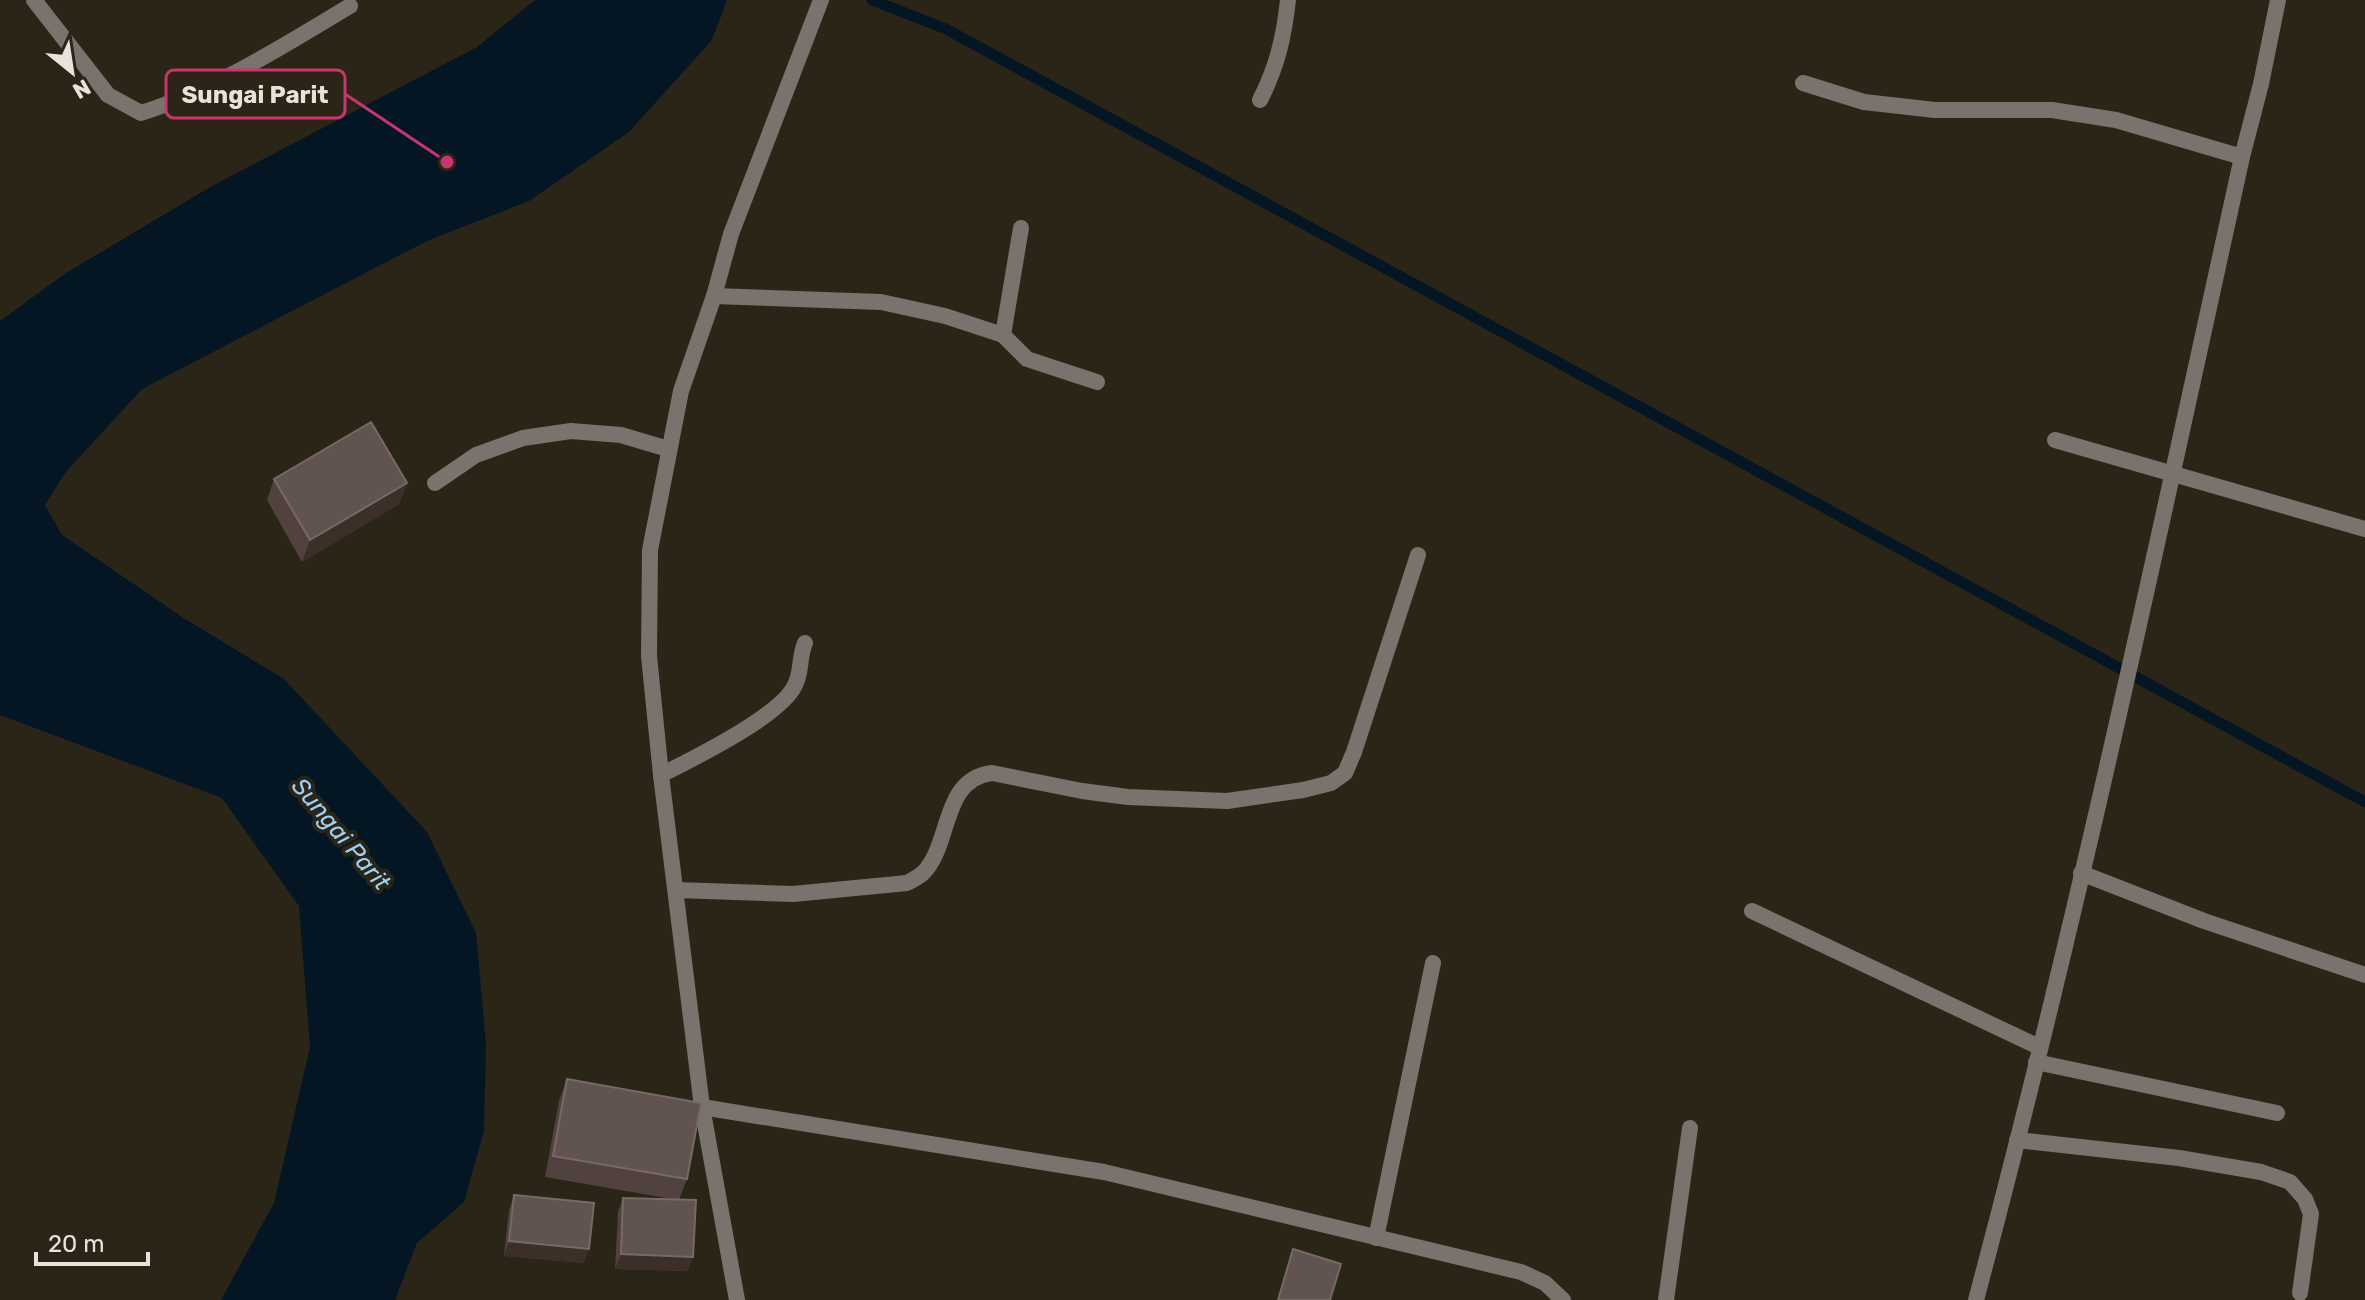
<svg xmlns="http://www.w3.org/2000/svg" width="2365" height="1300" font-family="Rubik,sans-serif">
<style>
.water{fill:#041624}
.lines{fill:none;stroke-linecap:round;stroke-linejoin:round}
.stream{stroke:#041624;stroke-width:11}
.service{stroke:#79726d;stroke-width:16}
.minor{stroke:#79726d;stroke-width:16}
.wall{fill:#51423f}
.shaded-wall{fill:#3b2f28}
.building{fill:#615350;stroke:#766a65;stroke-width:2}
.labels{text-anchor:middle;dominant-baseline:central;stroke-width:8;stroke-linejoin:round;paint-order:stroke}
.water-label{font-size:24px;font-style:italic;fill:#9fd0f7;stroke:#2b2518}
.leader{fill:none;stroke:#c8366e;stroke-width:3}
.callout-dot{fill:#c8366e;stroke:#2b2518;stroke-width:3}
.callout{fill:#2b2518;stroke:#c8366e;stroke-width:3}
.callout-label{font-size:24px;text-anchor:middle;font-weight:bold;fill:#e7e3db}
</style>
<rect width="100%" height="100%" fill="#2b2518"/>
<polygon class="water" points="535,0 727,0 712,40 629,132 529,201 427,241 142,389 65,473 45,505 62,535 182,617 284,679 427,832 476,933 486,1044 484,1131 464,1202 417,1243 395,1300 221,1300 274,1203 310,1047 299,906 222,798 0,715 0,321 66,273 212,186 477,47"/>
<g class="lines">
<polyline class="stream" points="872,0 946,29 2365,802"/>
<g class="service">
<path d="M34,0L108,95L141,113C216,89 283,46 350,6"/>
<polyline points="1803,83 1864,102 1935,110 2052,110 2116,120 2242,157"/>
<path d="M1260,100C1277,67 1284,37 1288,0"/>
<polyline points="1003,335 1021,228"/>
<path d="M661,775C692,759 781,716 795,685C802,672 799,656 805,643"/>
<polyline points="2036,1062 2277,1113"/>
</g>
<g class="minor">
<polyline points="714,296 881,302 945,316 1003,335 1027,359 1097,382"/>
<polyline points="2055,440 2365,529"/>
<polyline points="435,483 476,455 523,438 571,431 621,435 668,449"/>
<polyline points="2081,873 2204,921 2365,975"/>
<path d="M676,890L793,894L907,883C912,880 919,877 923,873C952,844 941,779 992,773L1082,791L1128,797L1227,801L1303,790L1331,783L1345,773L1354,752L1418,555"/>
<polyline points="1752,911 2039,1047"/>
<polyline points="702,1107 1104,1172 1521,1272 1545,1283 1563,1300"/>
<polyline points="2017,1140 2179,1158 2261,1172 2290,1182 2305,1199 2311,1214 2300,1293"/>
<polyline points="1376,1238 1433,963"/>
<polyline points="737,1300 702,1107 661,775 649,656 650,550 681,391 714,296 731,234 821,0"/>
<polyline points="1666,1300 1690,1128"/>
<path d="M1976,1300C2077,922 2158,539 2242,157L2261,84L2278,0"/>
</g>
</g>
<g class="wall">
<polygon points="274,479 407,483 399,504 302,562 267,500"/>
<polygon points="567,1079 687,1179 679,1200 688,1271 615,1269 618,1212 623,1198 672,1199 545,1177 559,1101"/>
<polygon points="514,1195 584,1263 504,1256 509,1210"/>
</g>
<g class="shaded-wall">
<polygon points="407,483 399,504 302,562 310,540"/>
<polygon points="509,1241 589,1249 584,1263 504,1256"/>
<polygon points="621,1254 693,1257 688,1271 615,1269"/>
</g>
<g class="building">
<polygon points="371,422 407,483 310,540 274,479"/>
<polygon points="567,1079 701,1103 687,1179 553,1156"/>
<polygon points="514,1195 594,1203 589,1249 509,1241"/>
<polygon points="623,1198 696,1200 693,1257 621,1254"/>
<polygon points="1293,1249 1341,1264 1330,1300 1278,1300"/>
</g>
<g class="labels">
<g class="water-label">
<text transform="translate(341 834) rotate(50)">Sungai Parit</text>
</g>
</g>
<path class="leader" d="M447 162L345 94"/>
<circle class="callout-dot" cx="447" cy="162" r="8"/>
<rect class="callout" x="166" y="70" width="179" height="48" rx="8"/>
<g class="callout-label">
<text x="255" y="103">Sungai Parit</text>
</g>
<g transform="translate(72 72) rotate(150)" stroke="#2b2518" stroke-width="6" paint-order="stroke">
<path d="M0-6L14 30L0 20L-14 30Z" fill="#e7e3db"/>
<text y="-12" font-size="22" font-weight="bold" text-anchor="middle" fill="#e7e3db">N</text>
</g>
<path d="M36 1252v12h112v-12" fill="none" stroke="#e7e3db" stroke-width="4"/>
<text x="48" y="1252" font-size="24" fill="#e7e3db" stroke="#2b2518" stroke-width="6" paint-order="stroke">20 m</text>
</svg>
